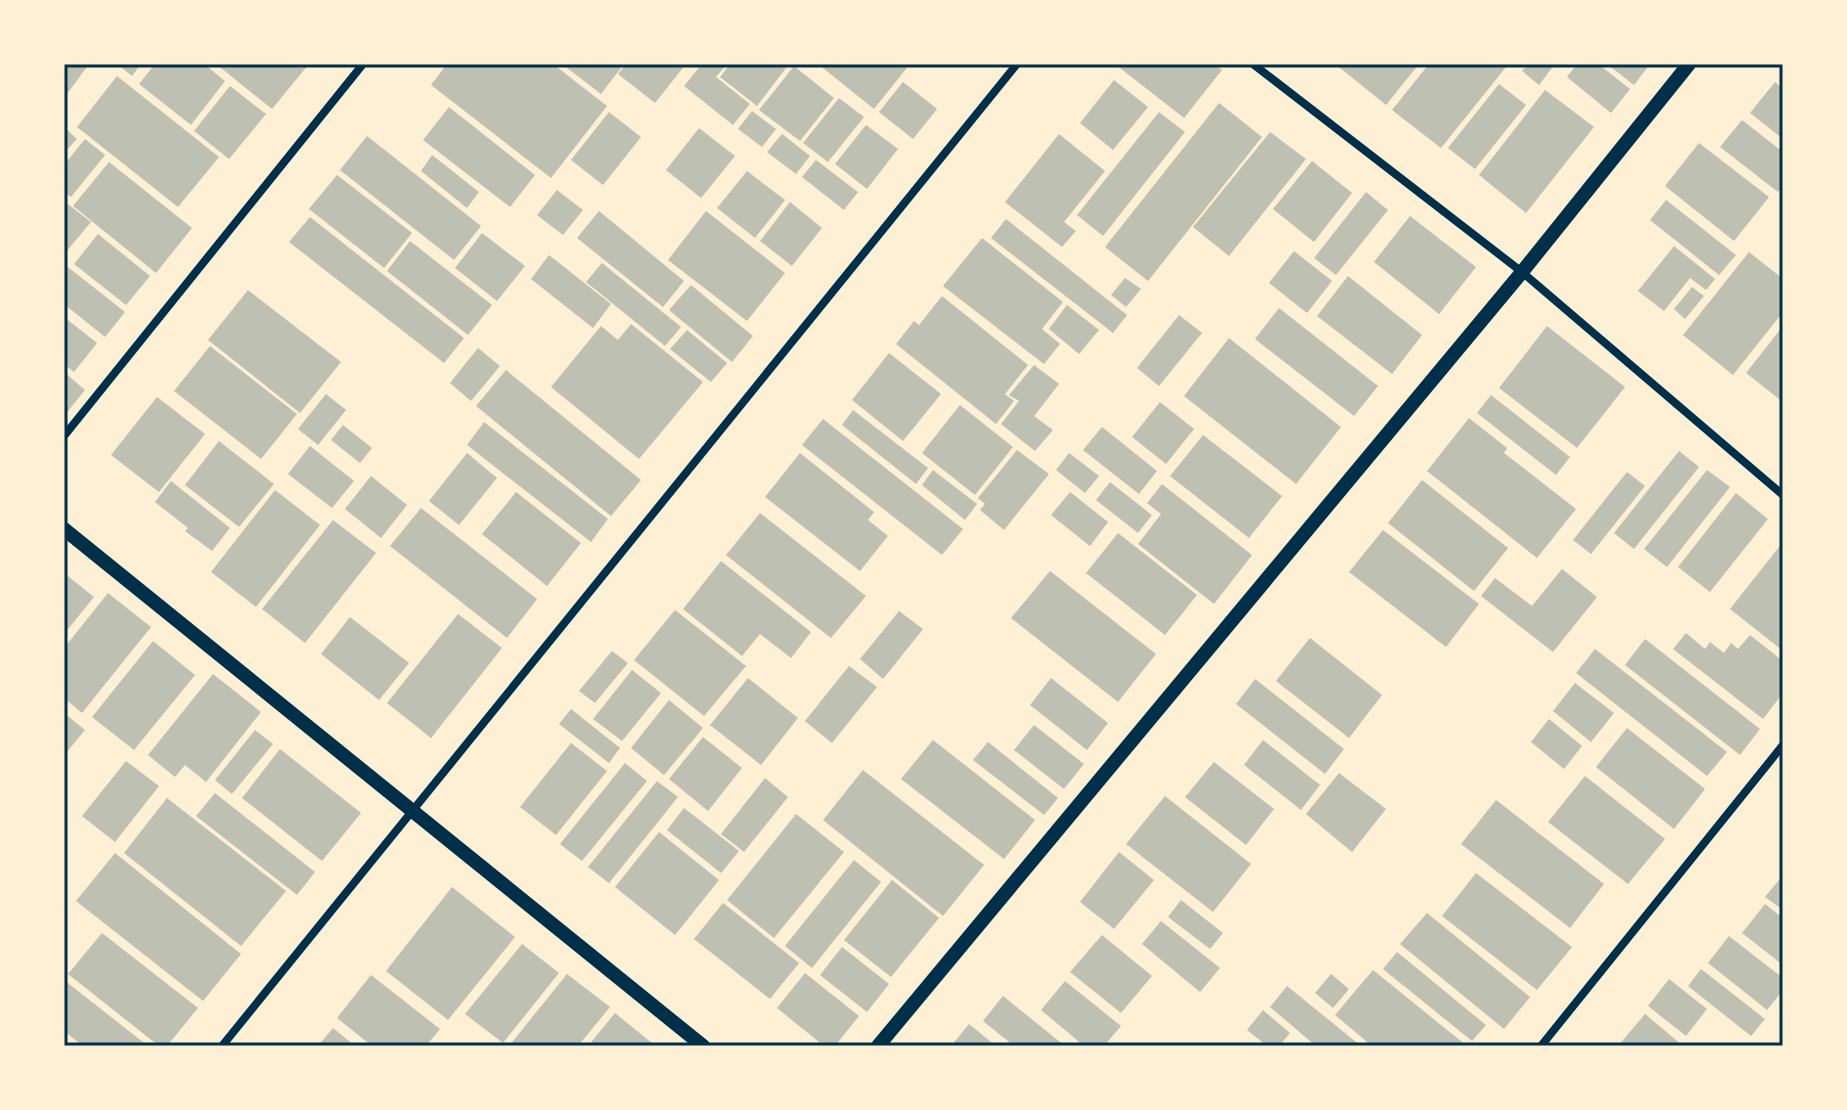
<svg xmlns="http://www.w3.org/2000/svg" width="1847" height="1110" font-family="'Exo 2',sans-serif">
<style>
.building{fill:#bec0b2}
.lines{fill:none;stroke-linecap:round;stroke-linejoin:round}
.minor{stroke:#003049;stroke-width:8}
.tertiary{stroke:#003049;stroke-width:14}
.neatline{fill:none;stroke:#003049;stroke-width:3}
</style>
<rect width="100%" height="100%" fill="#fdf0d5"/>
<g class="building">
<polygon points="64,64 89,64 64,98"/>
<polygon points="117,64 141,64 132,76"/>
<polygon points="155,64 204,64 225,81 191,125 139,84"/>
<polygon points="216,64 309,64 272,109"/>
<polygon points="447,64 553,64 607,106 551,178 431,85"/>
<polygon points="562,64 624,64 601,94"/>
<polygon points="626,64 686,64 655,103 618,74"/>
<polygon points="702,64 727,64 716,77 750,104 733,125 684,86"/>
<polygon points="730,64 789,64 757,106 720,77"/>
<polygon points="818,64 910,64 874,109"/>
<polygon points="1115,64 1214,64 1222,70 1184,118"/>
<polygon points="1342,64 1419,64 1386,105 1339,67"/>
<polygon points="1429,64 1502,64 1506,67 1441,148 1392,110"/>
<polygon points="1528,64 1555,64 1539,85 1522,71"/>
<polygon points="1577,64 1598,64 1630,89 1611,113 1567,77"/>
<polygon points="1607,64 1650,64 1634,85"/>
<polygon points="794,66 834,98 800,141 759,110"/>
<polygon points="117,76 219,157 178,207 77,127"/>
<polygon points="1114,80 1148,107 1113,150 1080,123"/>
<polygon points="903,82 937,109 913,139 879,112"/>
<polygon points="1775,82 1783,89 1783,139 1750,113"/>
<polygon points="1499,84 1526,105 1475,169 1448,148"/>
<polygon points="230,86 266,114 229,159 194,131"/>
<polygon points="1545,90 1594,127 1526,213 1479,175"/>
<polygon points="839,98 864,117 828,162 803,143"/>
<polygon points="1219,103 1262,137 1148,281 1105,247"/>
<polygon points="449,107 535,175 510,207 423,140"/>
<polygon points="752,111 776,129 762,147 738,129"/>
<polygon points="609,112 641,137 603,185 571,160"/>
<polygon points="1159,112 1185,132 1103,236 1077,215"/>
<polygon points="1742,120 1783,152 1783,186 1778,192 1720,147"/>
<polygon points="866,125 898,149 867,189 835,164"/>
<polygon points="64,127 77,139 64,153"/>
<polygon points="699,128 735,156 701,198 666,170"/>
<polygon points="1270,132 1306,159 1229,256 1193,227"/>
<polygon points="782,134 810,156 796,174 767,152"/>
<polygon points="1059,134 1105,171 1064,222 1076,231 1062,247 1005,202"/>
<polygon points="367,136 481,226 454,260 340,170"/>
<polygon points="85,139 105,155 71,197 64,192 64,165"/>
<polygon points="1699,143 1769,197 1734,241 1665,186"/>
<polygon points="432,155 479,192 467,208 421,171"/>
<polygon points="816,160 858,192 844,210 802,177"/>
<polygon points="1312,161 1352,193 1314,242 1273,209"/>
<polygon points="109,162 192,228 156,273 73,206"/>
<polygon points="747,171 785,200 755,238 717,208"/>
<polygon points="337,175 412,233 384,268 309,209"/>
<polygon points="557,190 583,210 563,235 537,215"/>
<polygon points="1366,192 1388,210 1336,275 1314,258"/>
<polygon points="1666,200 1736,255 1719,275 1650,220"/>
<polygon points="64,201 91,222 66,252 64,250"/>
<polygon points="790,202 822,228 792,266 760,241"/>
<polygon points="599,211 684,281 663,307 577,238"/>
<polygon points="706,211 785,273 747,321 668,260"/>
<polygon points="1410,216 1476,267 1439,314 1374,262"/>
<polygon points="310,217 464,338 444,363 289,242"/>
<polygon points="1006,219 1127,315 1113,333 991,238"/>
<polygon points="482,233 525,266 497,301 455,268"/>
<polygon points="98,234 150,276 126,305 74,264"/>
<polygon points="982,238 1063,302 1042,329 1060,344 1044,364 943,286"/>
<polygon points="410,241 492,305 468,335 387,271"/>
<polygon points="1674,246 1715,279 1706,290 1690,278 1664,311 1638,291"/>
<polygon points="1294,251 1332,281 1307,313 1269,283"/>
<polygon points="1749,252 1783,279 1783,312 1733,375 1683,335"/>
<polygon points="549,255 611,304 593,328 531,279"/>
<polygon points="602,263 681,327 665,346 586,282"/>
<polygon points="64,264 125,312 105,337 64,304"/>
<polygon points="1348,276 1422,335 1392,374 1317,316"/>
<polygon points="1125,278 1141,289 1126,307 1111,295"/>
<polygon points="691,285 753,336 732,362 669,310"/>
<polygon points="1692,287 1704,296 1685,319 1674,309"/>
<polygon points="248,290 341,362 300,413 208,340"/>
<polygon points="942,296 1028,365 1005,394 1014,401 996,424 896,344 914,321 919,325"/>
<polygon points="1067,305 1099,330 1079,354 1049,329"/>
<polygon points="1279,308 1378,386 1354,416 1255,339"/>
<polygon points="1179,315 1202,333 1159,386 1137,368"/>
<polygon points="64,317 97,343 74,372 64,364"/>
<polygon points="631,324 703,382 639,459 551,387 601,326 618,340"/>
<polygon points="1547,326 1625,387 1577,448 1499,388"/>
<polygon points="1783,326 1783,402 1746,373"/>
<polygon points="687,330 727,363 711,382 670,349"/>
<polygon points="1229,338 1341,427 1296,484 1184,396"/>
<polygon points="210,346 297,414 261,459 174,391"/>
<polygon points="478,348 500,366 471,401 450,383"/>
<polygon points="889,353 941,394 903,441 852,400"/>
<polygon points="1034,365 1059,384 1034,416 1053,430 1035,451 1001,424 1019,401 1009,395"/>
<polygon points="506,370 641,480 611,516 476,406"/>
<polygon points="64,372 85,390 64,416"/>
<polygon points="326,394 346,410 318,445 298,429"/>
<polygon points="1491,395 1570,457 1556,475 1477,413"/>
<polygon points="157,397 205,434 159,492 111,455"/>
<polygon points="1160,402 1194,429 1166,464 1132,437"/>
<polygon points="960,405 1013,447 975,495 922,453"/>
<polygon points="853,410 928,468 916,484 842,425"/>
<polygon points="1469,418 1507,448 1504,453 1576,509 1537,558 1427,471"/>
<polygon points="823,419 963,529 942,555 802,445"/>
<polygon points="484,422 608,519 591,542 467,445"/>
<polygon points="343,425 372,448 360,463 331,440"/>
<polygon points="1102,427 1157,471 1139,494 1083,450"/>
<polygon points="1203,435 1282,496 1249,538 1170,476"/>
<polygon points="219,441 274,484 239,527 185,485"/>
<polygon points="310,446 354,481 332,508 288,474"/>
<polygon points="1017,450 1049,474 1004,530 980,510 985,504 978,498"/>
<polygon points="1679,451 1699,467 1634,549 1614,533"/>
<polygon points="467,453 497,478 459,525 429,501"/>
<polygon points="800,453 874,512 868,520 888,536 860,571 765,497"/>
<polygon points="1069,453 1099,476 1085,493 1056,470"/>
<polygon points="933,470 977,504 965,520 922,485"/>
<polygon points="1707,470 1730,487 1667,567 1644,549"/>
<polygon points="1627,472 1645,486 1591,554 1573,540"/>
<polygon points="371,476 407,505 381,538 345,509"/>
<polygon points="1422,480 1508,548 1474,591 1388,523"/>
<polygon points="171,481 230,528 212,551 185,531 188,528 155,502"/>
<polygon points="1110,482 1152,515 1138,533 1096,500"/>
<polygon points="1162,484 1252,555 1214,604 1138,544 1161,514 1147,503"/>
<polygon points="275,490 320,525 256,607 211,572"/>
<polygon points="516,492 581,543 547,586 482,534"/>
<polygon points="1070,492 1108,522 1090,546 1051,515"/>
<polygon points="1736,493 1768,519 1710,592 1678,567"/>
<polygon points="421,508 537,599 507,638 390,546"/>
<polygon points="760,513 866,596 831,638 726,555"/>
<polygon points="333,520 376,553 305,643 262,609"/>
<polygon points="1383,530 1479,604 1446,647 1349,572"/>
<polygon points="1118,533 1197,595 1165,635 1086,573"/>
<polygon points="1783,542 1783,651 1730,609"/>
<polygon points="721,561 811,632 791,658 760,634 742,656 683,609"/>
<polygon points="1562,569 1597,597 1553,652 1481,596 1495,578 1532,606"/>
<polygon points="1050,571 1156,654 1118,702 1011,618"/>
<polygon points="64,573 94,597 64,634"/>
<polygon points="108,593 151,627 82,713 64,698 64,648"/>
<polygon points="675,610 746,666 704,716 634,660"/>
<polygon points="899,611 923,629 883,679 860,659"/>
<polygon points="458,614 502,648 431,738 387,703"/>
<polygon points="350,617 409,663 379,700 321,654"/>
<polygon points="1686,633 1705,649 1710,642 1724,653 1731,643 1738,649 1750,635 1783,661 1783,693 1763,719 1673,649"/>
<polygon points="1310,638 1382,695 1349,738 1276,681"/>
<polygon points="1645,639 1760,729 1740,755 1625,665"/>
<polygon points="153,641 195,675 134,750 92,717"/>
<polygon points="1595,649 1727,752 1707,776 1576,673"/>
<polygon points="612,651 628,663 595,703 579,691"/>
<polygon points="849,666 877,687 832,743 805,721"/>
<polygon points="632,670 661,693 622,741 593,719"/>
<polygon points="213,674 261,712 206,782 185,765 175,777 148,755"/>
<polygon points="748,678 798,718 761,765 710,725"/>
<polygon points="1051,678 1108,723 1087,750 1030,705"/>
<polygon points="1255,679 1344,749 1325,774 1236,704"/>
<polygon points="1575,683 1614,713 1591,742 1553,711"/>
<polygon points="669,700 703,728 664,775 631,748"/>
<polygon points="571,709 620,748 609,763 559,724"/>
<polygon points="64,713 85,730 66,753 64,752"/>
<polygon points="1549,719 1582,746 1564,769 1531,742"/>
<polygon points="1034,725 1084,764 1064,789 1014,750"/>
<polygon points="1627,728 1705,789 1674,829 1596,767"/>
<polygon points="255,730 273,744 232,794 215,780"/>
<polygon points="703,737 742,768 708,811 669,779"/>
<polygon points="933,740 1035,820 1004,859 901,779"/>
<polygon points="1263,740 1320,785 1301,810 1244,765"/>
<polygon points="988,742 1058,798 1044,815 973,760"/>
<polygon points="571,743 607,771 556,835 520,807"/>
<polygon points="280,749 361,813 322,861 242,798"/>
<polygon points="126,761 159,786 115,842 82,816"/>
<polygon points="1214,762 1274,809 1246,845 1185,797"/>
<polygon points="625,763 647,781 582,861 560,844"/>
<polygon points="863,770 984,865 943,916 823,820"/>
<polygon points="1339,773 1386,809 1352,852 1306,814"/>
<polygon points="1585,776 1665,839 1628,884 1548,822"/>
<polygon points="765,778 788,797 744,852 721,834"/>
<polygon points="657,781 678,797 609,883 588,867"/>
<polygon points="215,793 315,872 297,895 196,816"/>
<polygon points="1165,796 1251,864 1213,912 1126,844"/>
<polygon points="167,798 286,891 241,946 124,853"/>
<polygon points="1496,800 1604,884 1570,928 1461,844"/>
<polygon points="684,808 739,851 721,873 667,830"/>
<polygon points="796,814 844,852 774,938 727,900"/>
<polygon points="659,832 719,880 675,935 615,887"/>
<polygon points="1119,852 1154,880 1114,929 1080,902"/>
<polygon points="115,853 241,954 203,1001 76,901"/>
<polygon points="854,860 881,882 812,968 785,946"/>
<polygon points="1476,873 1572,947 1537,990 1442,916"/>
<polygon points="1783,875 1783,910 1765,897"/>
<polygon points="892,880 939,918 891,977 844,940"/>
<polygon points="452,887 515,937 448,1020 386,971"/>
<polygon points="1181,900 1223,933 1210,949 1168,917"/>
<polygon points="723,903 799,963 770,999 694,939"/>
<polygon points="1765,904 1783,918 1783,965 1742,933"/>
<polygon points="1427,913 1530,997 1504,1029 1400,944"/>
<polygon points="1161,921 1220,968 1200,992 1142,944"/>
<polygon points="102,933 198,1008 167,1046 159,1046 68,974"/>
<polygon points="1102,935 1152,976 1121,1013 1070,972"/>
<polygon points="1729,936 1783,978 1783,990 1767,1010 1708,963"/>
<polygon points="522,944 559,973 503,1043 465,1014"/>
<polygon points="842,947 889,984 867,1012 820,975"/>
<polygon points="1397,952 1486,1025 1472,1041 1383,969"/>
<polygon points="1701,969 1765,1019 1751,1036 1688,986"/>
<polygon points="1373,970 1467,1046 1372,1046 1335,1015"/>
<polygon points="805,973 859,1016 835,1046 824,1046 777,1008"/>
<polygon points="567,974 610,1007 578,1046 509,1046"/>
<polygon points="1331,974 1349,989 1333,1008 1315,993"/>
<polygon points="371,975 440,1029 426,1046 372,1046 337,1018"/>
<polygon points="1669,979 1707,1009 1686,1036 1648,1006"/>
<polygon points="64,980 148,1046 83,1046 64,1031"/>
<polygon points="1065,981 1121,1026 1104,1046 1084,1046 1041,1010"/>
<polygon points="1287,986 1361,1046 1316,1046 1270,1007"/>
<polygon points="1003,996 1065,1046 1014,1046 983,1021"/>
<polygon points="1263,1010 1290,1033 1279,1046 1267,1046 1247,1030"/>
<polygon points="615,1013 653,1044 652,1046 588,1046"/>
<polygon points="1645,1014 1683,1046 1618,1046"/>
<polygon points="969,1024 996,1046 951,1046"/>
<polygon points="333,1028 355,1046 318,1046"/>
</g>
<g class="lines">
<g class="minor">
<polyline points="1253,64 1522,272 1783,495"/>
<polyline points="64,436 363,64"/>
<polyline points="222,1046 1017,64"/>
<polyline points="1541,1046 1783,745"/>
</g>
<g class="tertiary">
<polyline points="64,529 703,1046"/>
<polyline points="878,1046 1522,272 1689,64"/>
</g>
</g>
<rect width="1847" height="1110" fill="none" stroke="#fdf0d5" stroke-width="132"/>
<rect x="66" y="66" width="1715" height="978" class="neatline"/>
</svg>
